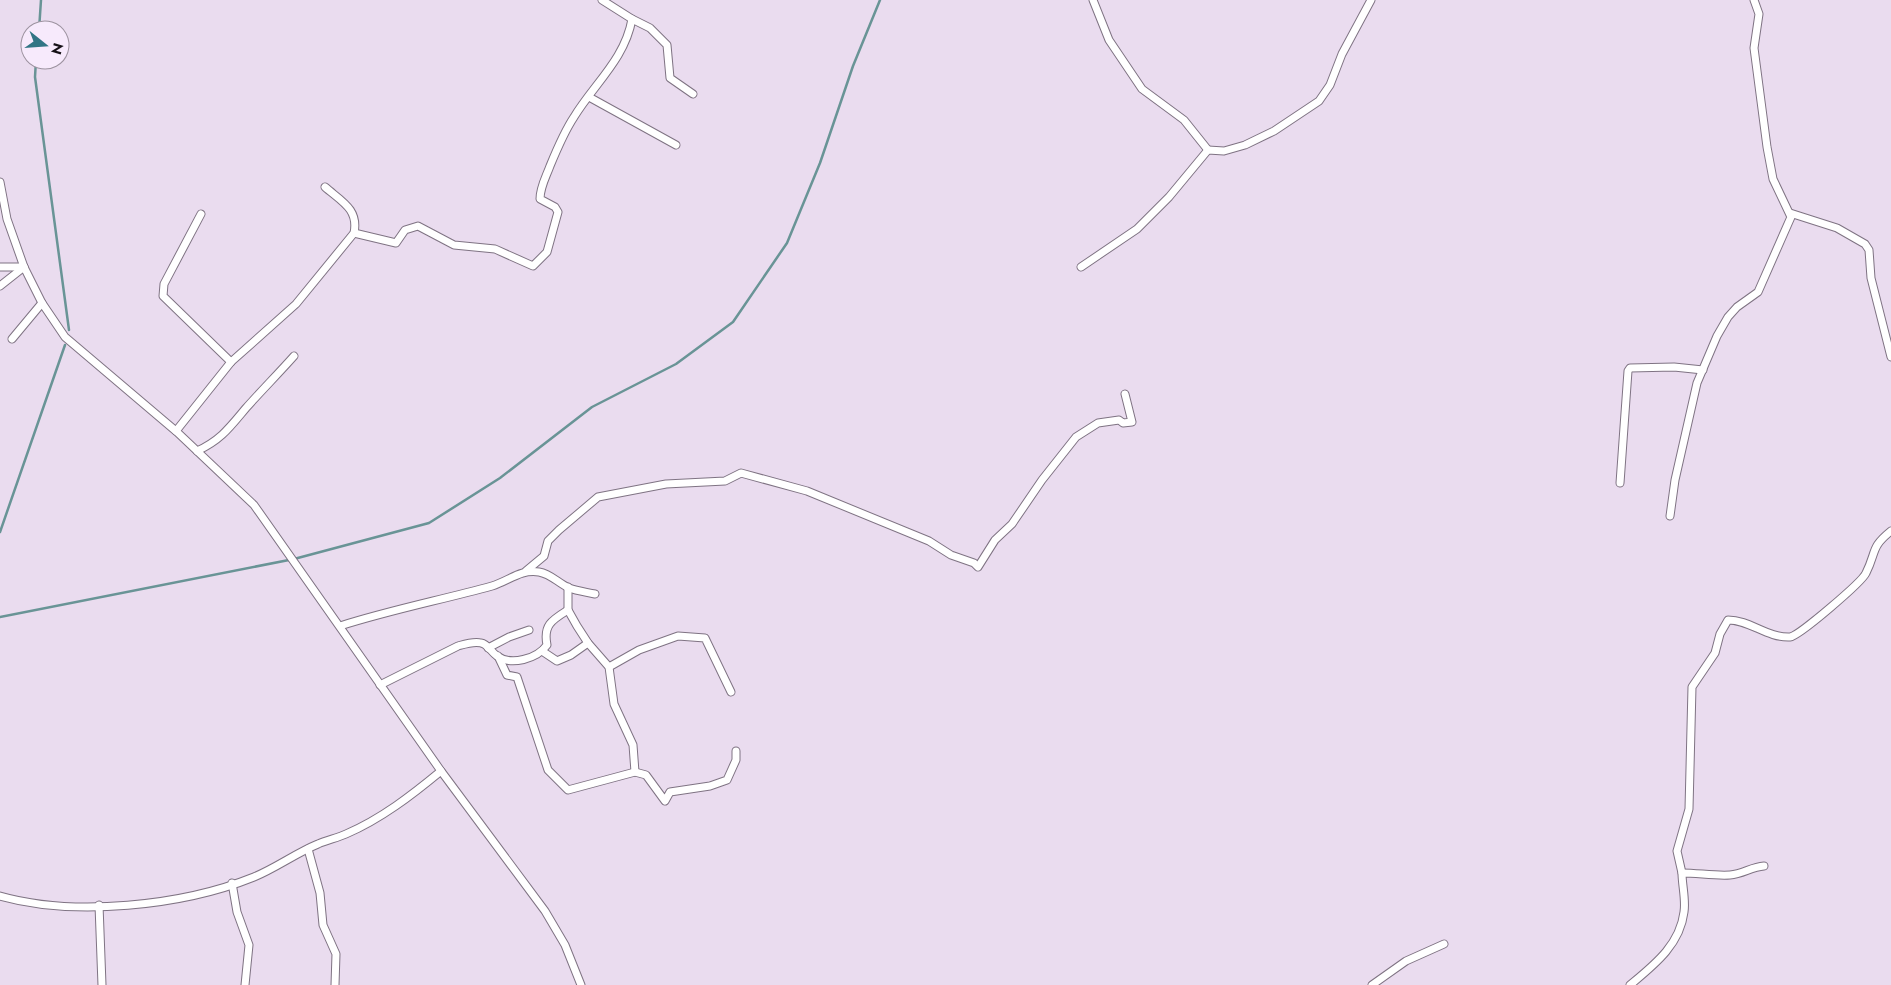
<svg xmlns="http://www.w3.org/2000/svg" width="1891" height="985" font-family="Jost,sans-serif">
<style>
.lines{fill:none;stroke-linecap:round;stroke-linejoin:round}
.stream{stroke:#699496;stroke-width:2.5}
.street-casing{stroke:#7f7383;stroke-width:9}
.street{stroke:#fff;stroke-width:7}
</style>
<rect width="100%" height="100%" fill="#eadcef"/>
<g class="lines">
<g class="stream">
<polyline points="39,30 41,0"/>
<polyline points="36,60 35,77 69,330"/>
<polyline points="0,532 65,345"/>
<polyline points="0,617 294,559 429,523 500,478 592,407 676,364 733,322 787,243 820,163 853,66 880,0"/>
</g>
<g class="street-casing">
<g id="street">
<polyline points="1093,0 1109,40 1142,89 1184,120 1208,150"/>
<polyline points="632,19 650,28 667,45 670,78 693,94"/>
<polyline points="589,97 676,145"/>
<polyline points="0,182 7,219 24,267 42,303 65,337 177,432 254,505 441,771 545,911 565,945 581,985"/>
<polyline points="1790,213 1837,228 1865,244 1869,250 1871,278 1891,357"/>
<polyline points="201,214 164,284 163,296 231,362"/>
<path d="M354,233L396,243L405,230L418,226L454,245L495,249L533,266L547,252L558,212L555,207L540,199C540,187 546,177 550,166C557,149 564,132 574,117C594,84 625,59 632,19L602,0"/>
<polyline points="0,267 24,267"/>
<polyline points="1081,267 1137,229 1169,197 1208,150 1224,151 1245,145 1274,131 1319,101 1330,85 1342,54 1371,0"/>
<polyline points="0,286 24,267"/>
<polyline points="12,339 42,303"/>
<path d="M176,431L231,362L296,304L354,233C359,209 341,201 325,187"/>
<path d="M197,451C221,440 230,427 246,408C262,390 278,374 294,356"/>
<polyline points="1620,483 1628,371 1630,368 1674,367 1703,370"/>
<polyline points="1670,516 1675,480 1697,383 1717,336 1728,317 1737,307 1758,292 1791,217 1773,179 1767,147 1754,48 1759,14 1754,0"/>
<polyline points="526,571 544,556 548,541 559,530 598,497 666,484 725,481 741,473 807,491 929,541 951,555 974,563 978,567 995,540 1012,524 1042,480 1076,437 1098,423 1119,420 1123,423 1132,422 1125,394"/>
<polyline points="568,587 568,610 577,626 588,643 609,667 614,704 633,745 635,772"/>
<path d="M340,626C390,610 441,600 492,586C509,581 520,569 539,572C551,574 558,583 569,588C577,591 586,592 595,594"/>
<polyline points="488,648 509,637 529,630"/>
<polyline points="542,651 557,661 571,655 588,643"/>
<polyline points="498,656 507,675 517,677 548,770 568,790 635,772 646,775 665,801 670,792 710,786 727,780 736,760 736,751"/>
<polyline points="609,667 639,650 678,636 705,638 731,692"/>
<path d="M380,685L458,646C465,644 474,641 481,643C488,644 491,652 497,656C511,666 537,659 547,645C543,625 552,620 568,610"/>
<polyline points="308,849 320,893 323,925 336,954 335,985"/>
<path d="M1682,873L1677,851L1689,809L1692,687L1715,653L1720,634L1728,620C1750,620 1767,638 1790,637C1799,636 1862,582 1866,573C1877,551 1870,548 1891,531"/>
<polyline points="232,883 237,912 249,945 245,985"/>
<path d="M0,896C74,917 182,906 254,877C276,868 296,853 318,844C327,840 337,838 346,834C381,819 412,795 441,771"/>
<polyline points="99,905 102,985"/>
<polyline points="1372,985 1406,961 1444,944"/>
<path d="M1630,985C1654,965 1680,945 1684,912C1686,900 1682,885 1682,873C1698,873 1714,876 1730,875C1743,874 1751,867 1764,866"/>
</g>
</g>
<use href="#street" class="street"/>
</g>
<g transform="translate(45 45) rotate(107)"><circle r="24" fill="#f7eafc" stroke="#9d93a0"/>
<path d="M0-4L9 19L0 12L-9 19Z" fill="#317585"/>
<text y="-8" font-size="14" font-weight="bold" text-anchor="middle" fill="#161117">N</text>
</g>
</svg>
